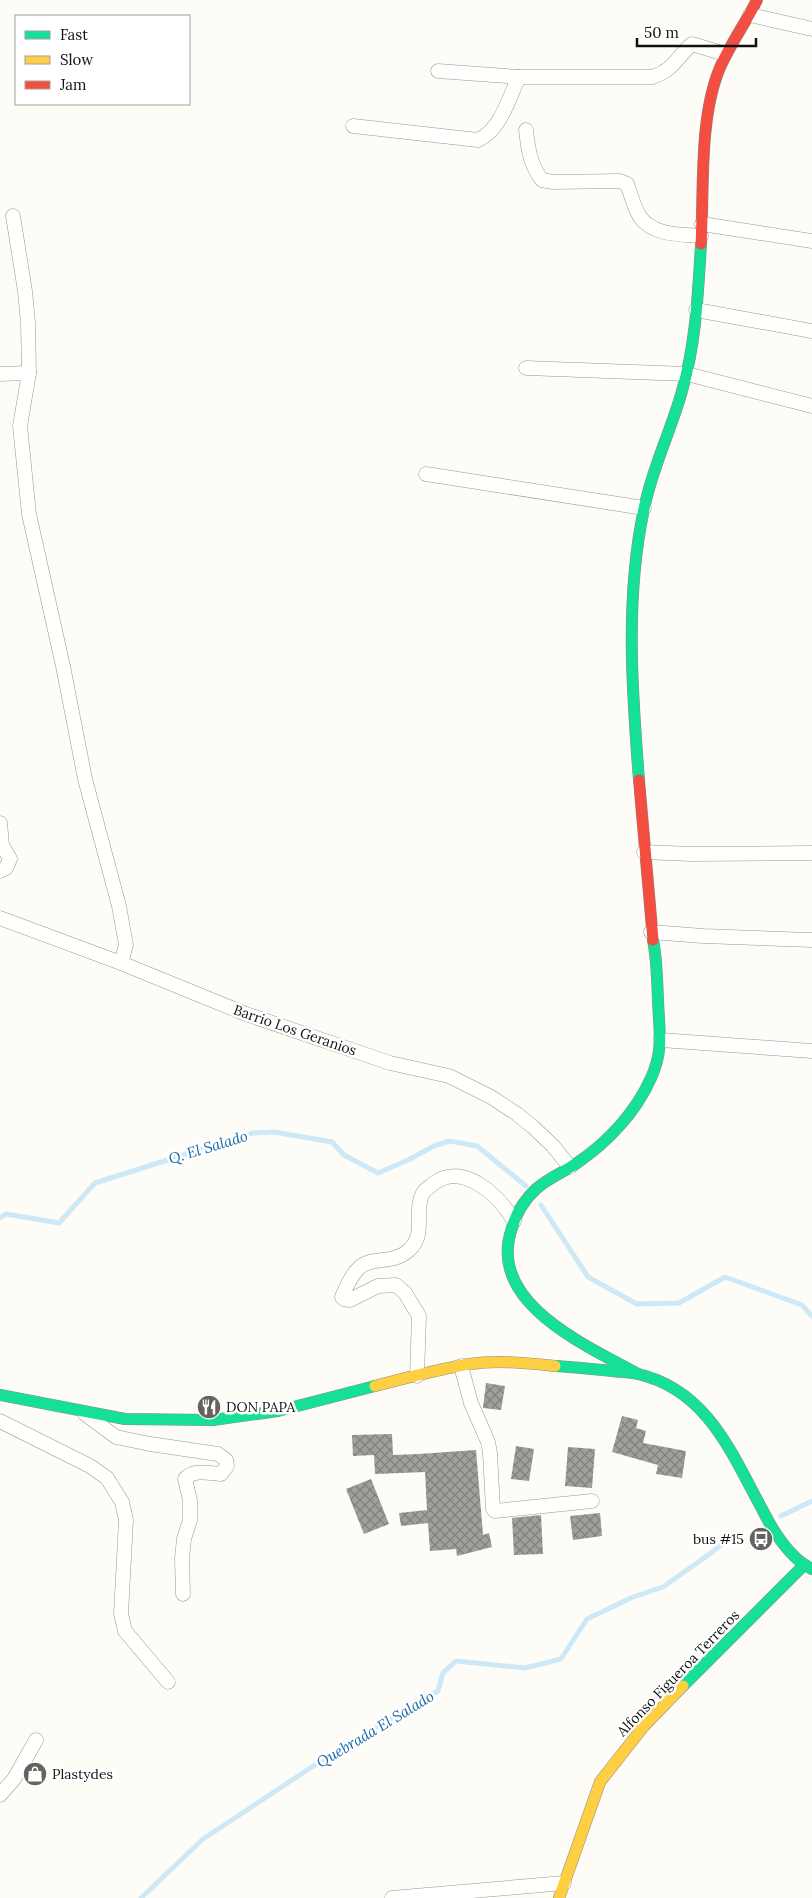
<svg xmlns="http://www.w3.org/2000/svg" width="812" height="1898" font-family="Lora,serif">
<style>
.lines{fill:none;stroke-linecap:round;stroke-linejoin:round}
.stream{stroke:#cde8f7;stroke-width:5}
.building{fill:url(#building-cross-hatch)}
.street-casing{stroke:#979795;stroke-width:15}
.fast-casing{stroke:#8e8d8b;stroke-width:12}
.slow-casing{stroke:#8e8d8b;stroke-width:12}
.jam-casing{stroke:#8e8d8b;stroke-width:12}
.street{stroke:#fffffe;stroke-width:14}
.fast{stroke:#16e098;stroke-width:11}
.slow{stroke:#ffcf43;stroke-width:11}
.jam{stroke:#f24e42;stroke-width:11}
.labels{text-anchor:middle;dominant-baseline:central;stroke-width:5;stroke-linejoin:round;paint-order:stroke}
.street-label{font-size:14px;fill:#111;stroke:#fff}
.poi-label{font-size:14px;fill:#111;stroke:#fff;text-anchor:start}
.water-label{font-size:15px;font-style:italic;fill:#1768a6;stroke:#fff}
</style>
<defs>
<pattern id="building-cross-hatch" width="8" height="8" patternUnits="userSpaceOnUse" patternTransform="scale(1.25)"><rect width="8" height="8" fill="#a19f9c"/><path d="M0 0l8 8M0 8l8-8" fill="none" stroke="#82807e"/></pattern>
</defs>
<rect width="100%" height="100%" fill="#fdfcf7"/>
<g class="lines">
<g class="stream">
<polyline points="541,1205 588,1277 637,1304 679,1303 725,1277 802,1305 812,1316"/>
<polyline points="0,1218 6,1214 59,1223 95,1183 253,1133 274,1132 332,1142 344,1155 378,1173 408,1160 434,1146 450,1141 477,1146 526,1186"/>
<polyline points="781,1516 812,1501"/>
<polyline points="141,1898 203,1839 330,1755 438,1691 443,1673 456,1661 525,1668 561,1659 587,1619 633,1597 663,1587 711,1553 730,1538 740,1534"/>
</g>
</g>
<g class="building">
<polygon points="486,1383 505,1386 501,1410 483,1408"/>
<polygon points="622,1416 638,1420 636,1428 646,1431 643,1443 686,1451 682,1478 656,1474 658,1465 612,1452"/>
<polygon points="392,1434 393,1455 419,1454 476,1450 483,1535 489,1533 492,1547 457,1556 456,1549 430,1551 428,1523 401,1526 399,1513 427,1510 425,1472 375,1474 374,1455 353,1456 352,1435"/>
<polygon points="516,1446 534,1449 529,1481 511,1479"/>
<polygon points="568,1447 595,1449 592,1488 565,1486"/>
<polygon points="371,1479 389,1524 364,1534 346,1489"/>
<polygon points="600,1513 602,1536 573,1540 570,1516"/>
<polygon points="541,1515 543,1554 514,1555 512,1518"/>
</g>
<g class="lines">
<g class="street-casing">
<g id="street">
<polyline points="750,15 812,29"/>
<path d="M438,71L519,77H652C674,70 676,58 692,44L725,54"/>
<path d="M353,126L478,140C501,130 509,97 519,77"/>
<path d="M526,130C528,148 530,165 542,180L553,182L620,181L627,184C631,194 634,208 640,217C654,236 680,234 701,236"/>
<polyline points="13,216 25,291 28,323 29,373 20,426 29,514 63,666 85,779 119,906 126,945 121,963"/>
<polyline points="702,224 812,241"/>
<polyline points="696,310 812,331"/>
<polyline points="526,368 687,374 812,406"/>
<polyline points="0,374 29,373"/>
<polyline points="426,474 644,508"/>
<polyline points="0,823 2,845 10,859 6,868 0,871"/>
<polyline points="644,852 691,854 812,853"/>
<polyline points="0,918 121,963 246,1014 390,1063 449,1076 491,1097 517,1114 533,1127 553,1146 570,1167"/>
<polyline points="651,932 703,936 812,940"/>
<polyline points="661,1040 812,1051"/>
<polyline points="461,1366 471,1403 488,1442 490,1453 493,1509 495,1511 592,1501"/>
<path d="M417,1376L419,1316L405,1293L396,1285L378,1286L350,1300L344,1299L342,1297C346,1287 352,1274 360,1267C372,1256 393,1265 409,1250C427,1234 413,1211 423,1193C425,1189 431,1186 434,1183C464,1161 500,1197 514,1221"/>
<path d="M85,1414L116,1437L150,1444L218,1454L226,1460L227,1466L221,1474C209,1473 193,1469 185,1479L190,1500V1520L184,1539L182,1558L183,1594"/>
<polyline points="0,1421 90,1466 107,1478 122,1502 126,1520 121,1614 125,1631 168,1682"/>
<polyline points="0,1795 14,1779 36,1740"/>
<polyline points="392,1898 564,1883"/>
</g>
</g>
<g class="fast-casing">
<g id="fast">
<path d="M639,780C632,691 625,597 644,509C652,468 671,431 682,391C696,343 698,293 701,244"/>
<path d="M555,1366C574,1367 593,1369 612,1371C620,1372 630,1372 638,1374C707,1390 731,1452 762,1509C773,1531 789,1558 812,1569"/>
<path d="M638,1374C588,1346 488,1304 511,1231C515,1216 524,1200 536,1189C548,1178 564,1172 577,1163C608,1142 636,1112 651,1078C664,1050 659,1029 658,1000C657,979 657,960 653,940"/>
<polyline points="0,1395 125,1419 213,1420 278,1411 375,1386"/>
<polyline points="683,1686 804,1565"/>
</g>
</g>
<g class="slow-casing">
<g id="slow">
<path d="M375,1386C407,1378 438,1369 470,1364C498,1360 527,1363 555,1366"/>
<polyline points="559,1898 600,1782 644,1726 683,1686"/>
</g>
</g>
<g class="jam-casing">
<g id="jam">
<path d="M701,244C704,191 699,120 719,70C729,46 745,24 757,0"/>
<polyline points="639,780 653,940"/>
</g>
</g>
<use href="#street" class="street"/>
<use href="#fast" class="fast"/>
<use href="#slow" class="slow"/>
<use href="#jam" class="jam"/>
</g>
<defs>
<g id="restaurant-disc" transform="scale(1.25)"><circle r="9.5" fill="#646362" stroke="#fff"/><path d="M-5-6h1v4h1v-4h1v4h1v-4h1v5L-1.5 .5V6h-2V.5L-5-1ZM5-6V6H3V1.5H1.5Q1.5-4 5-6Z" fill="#fff"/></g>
<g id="bus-disc" transform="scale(1.25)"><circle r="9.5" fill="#646362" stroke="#fff"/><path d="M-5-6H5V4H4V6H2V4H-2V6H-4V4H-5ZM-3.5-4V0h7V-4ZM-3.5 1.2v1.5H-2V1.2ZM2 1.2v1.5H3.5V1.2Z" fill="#fff"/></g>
<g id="shop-disc" transform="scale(1.25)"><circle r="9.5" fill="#646362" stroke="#fff"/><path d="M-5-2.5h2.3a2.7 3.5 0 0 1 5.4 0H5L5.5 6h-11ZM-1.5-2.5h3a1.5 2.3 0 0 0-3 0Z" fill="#fff"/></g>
</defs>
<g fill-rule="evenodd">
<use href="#restaurant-disc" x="209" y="1407"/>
<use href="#bus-disc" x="761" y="1539"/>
<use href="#shop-disc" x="35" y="1774"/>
</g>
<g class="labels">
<g class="street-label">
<text transform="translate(295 1030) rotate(19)">Barrio Los Geranios</text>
<text transform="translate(678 1673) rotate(-46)">Alfonso Figueroa Terreros</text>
</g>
<g class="poi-label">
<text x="226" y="1407">DON PAPA</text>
<text x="744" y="1539" text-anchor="end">bus #15</text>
<text x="52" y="1774">Plastydes</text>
</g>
<g class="water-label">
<text transform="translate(208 1147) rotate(-17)">Q. El Salado</text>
<text transform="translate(375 1729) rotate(-31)">Quebrada El Salado</text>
</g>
</g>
<rect x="15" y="15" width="175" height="90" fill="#ffffff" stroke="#a0a0a0"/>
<rect x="25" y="31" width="25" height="8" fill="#16e098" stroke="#a0a0a0"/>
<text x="60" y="40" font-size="15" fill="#111111">Fast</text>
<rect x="25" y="56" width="25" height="8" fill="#ffcf43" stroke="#a0a0a0"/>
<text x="60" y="65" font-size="15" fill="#111111">Slow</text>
<rect x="25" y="81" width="25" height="8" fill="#f24e42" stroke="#a0a0a0"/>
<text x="60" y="90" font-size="15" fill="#111111">Jam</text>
<path d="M637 38v8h119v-8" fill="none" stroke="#111111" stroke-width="2.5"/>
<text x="644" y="38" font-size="15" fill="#111111" stroke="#ffffff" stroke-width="4" paint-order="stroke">50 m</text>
</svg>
